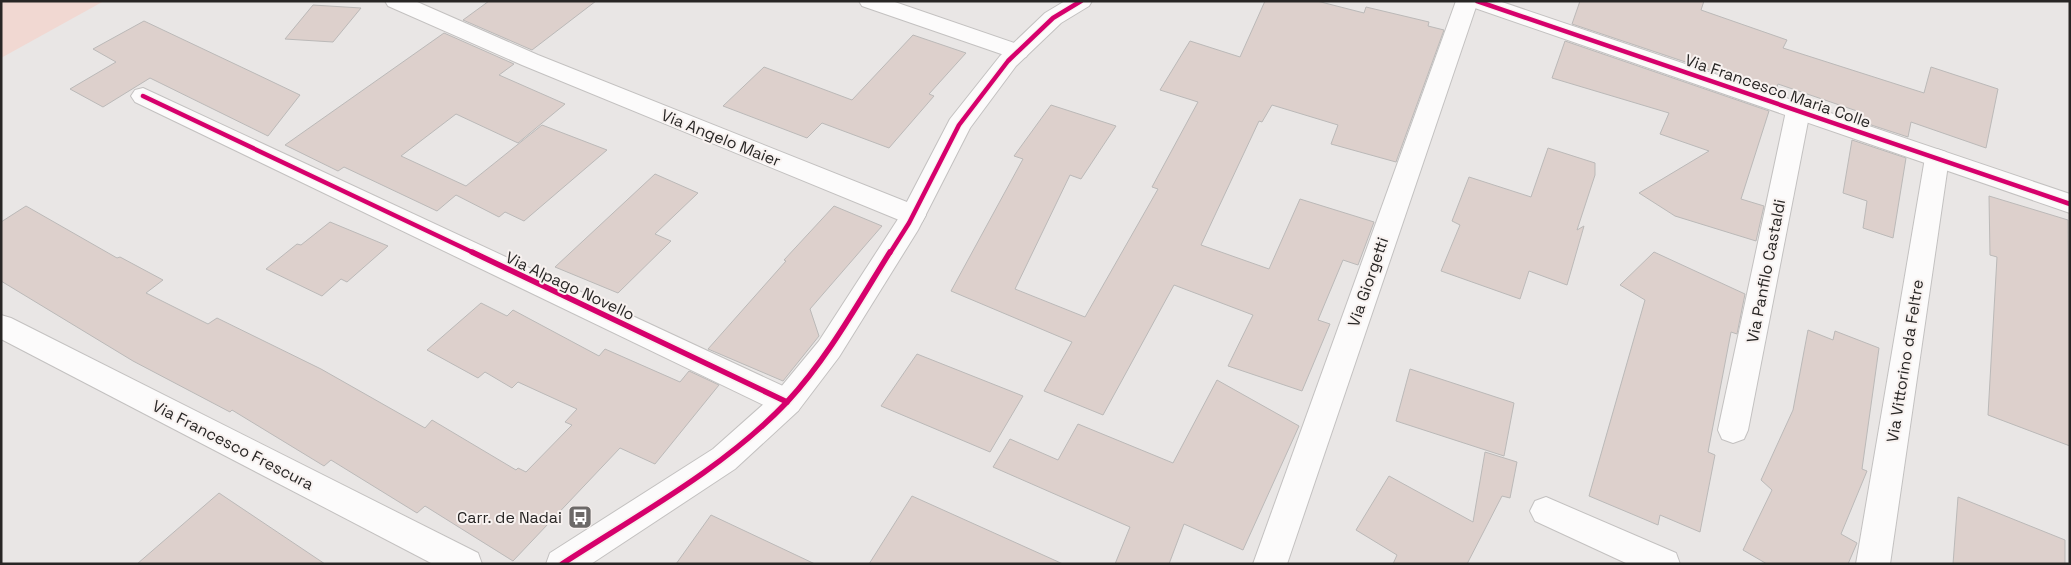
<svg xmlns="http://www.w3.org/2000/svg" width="2071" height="565" font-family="'Space Grotesk',sans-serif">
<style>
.green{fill:#f1d8d2}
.building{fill:#ddd0cc;stroke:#bbb9b8}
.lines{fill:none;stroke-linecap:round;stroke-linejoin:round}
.minor-casing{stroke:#c3c1c0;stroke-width:2}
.tertiary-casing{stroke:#c3c1c0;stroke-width:2}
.minor{fill:#fcfbfb;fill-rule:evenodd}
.tertiary{fill:#fcfbfb;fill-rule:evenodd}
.cycleway-far1-casing{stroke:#f8f2f0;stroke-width:7}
.cycleway-casing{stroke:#f8f2f0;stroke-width:9}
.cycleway-far1{stroke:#d6006c;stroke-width:4.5}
.cycleway{stroke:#d6006c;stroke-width:5.5}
.labels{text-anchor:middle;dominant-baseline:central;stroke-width:4;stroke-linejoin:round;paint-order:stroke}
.street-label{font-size:16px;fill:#282625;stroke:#f8f2f0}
.poi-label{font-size:16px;fill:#282625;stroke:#f8f2f0;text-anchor:end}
</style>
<rect width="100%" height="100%" fill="#e9e6e5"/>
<polygon class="green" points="1,1 104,1 1,58"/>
<g class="building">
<polygon points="489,1 596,1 532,50 463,20"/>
<polygon points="1265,1 1317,1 1364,13 1366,7 1429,22 1428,26 1444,30 1396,162 1331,144 1338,125 1272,105 1262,122 1259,121 1201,245 1269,269 1300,199 1374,222 1358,265 1343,260 1318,320 1330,324 1302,391 1228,366 1253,315 1174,285 1103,415 1044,391 1072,342 951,291 1023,159 1014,156 1051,105 1116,126 1081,179 1070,175 1015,289 1085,317 1158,189 1152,187 1198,102 1160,90 1190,41 1240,57"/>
<polygon points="1580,1 1704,1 1701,10 1787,40 1783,48 1924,93 1931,67 1998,89 1986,148 1911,122 1908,137 1856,120 1857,111 1778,84 1775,92 1572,24"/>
<polygon points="313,5 361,8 333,42 285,39"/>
<polygon points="144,21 256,74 300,95 268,136 150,78 103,107 70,89 116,62 93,49"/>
<polygon points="444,33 514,64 499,75 565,104 518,143 456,114 401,156 466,186 542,125 607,150 524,221 505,212 499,217 456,195 437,211 344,167 338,171 285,145"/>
<polygon points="913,35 966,53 929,94 934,96 889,148 822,123 807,138 723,106 764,67 852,100"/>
<polygon points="1565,41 1769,111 1741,199 1764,206 1756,241 1675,216 1639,193 1709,151 1660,134 1669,113 1552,78"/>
<polygon points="1852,140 1906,158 1893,238 1863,228 1867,201 1843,193"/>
<polygon points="1548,148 1595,163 1595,175 1577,230 1584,226 1567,285 1529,271 1520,299 1441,271 1460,225 1452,221 1469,177 1531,197"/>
<polygon points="655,174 698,193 655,234 671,241 618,293 555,267"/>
<polygon points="1989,196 2068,220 2070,446 1988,415 1997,257 1990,255"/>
<polygon points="26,206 117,258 120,257 163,280 146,293 208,324 217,318 321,369 425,428 432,420 516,470 518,468 526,472 572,425 565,422 577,409 518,382 512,388 485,372 478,378 427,350 481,303 507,316 513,310 599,356 605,349 680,382 689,371 719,385 655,464 620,448 513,561 425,506 417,513 331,460 324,466 232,410 230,412 133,361 1,281 1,222"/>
<polygon points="834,206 882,226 810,309 819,336 783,381 708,349 786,261 784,260"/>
<polygon points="330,222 388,246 347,282 341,279 322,296 266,269 297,244 301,245"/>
<polygon points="1654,252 1745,294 1737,334 1731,332 1708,452 1715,455 1700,532 1660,515 1658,525 1589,496 1645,300 1620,285"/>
<polygon points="1808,330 1833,340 1835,331 1879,348 1862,469 1867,471 1841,534 1857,543 1848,564 1767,564 1743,550 1772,490 1761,480 1793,410"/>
<polygon points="917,354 1023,396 990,452 881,406"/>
<polygon points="1410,369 1514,403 1504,456 1396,421"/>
<polygon points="1217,380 1299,426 1243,550 1184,524 1169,564 1115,564 1130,527 993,467 1010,439 1058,460 1078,424 1173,463"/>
<polygon points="1485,452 1517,462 1510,498 1502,496 1467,564 1393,564 1397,555 1356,530 1389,476 1473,522"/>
<polygon points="219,493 325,564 137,564"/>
<polygon points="912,496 1063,564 869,564"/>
<polygon points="1958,497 2065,540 2065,564 1953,564"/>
<polygon points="711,515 815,564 676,564"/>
</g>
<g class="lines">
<g class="minor-casing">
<g id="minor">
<polygon points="385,1 415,1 538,55 922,208 926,215 922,222 913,225 904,222 522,65 388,6"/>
<polygon points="859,1 892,1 1026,47 1029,52 1026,57 1018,59 1010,57 862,6"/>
<polygon points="1456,1 1478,1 1287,564 1253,564"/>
<polygon points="143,88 798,393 802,402 798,411 787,414 776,411 135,102 131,96 135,90"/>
<polygon points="1798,103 1806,105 1810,111 1748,430 1744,439 1733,443 1722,439 1718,430 1786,111 1790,105"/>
<polygon points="1937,149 1946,152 1949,158 1890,564 1856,564 1925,158 1928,152"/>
<polygon points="1,315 11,318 478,553 482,564 433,564 1,339"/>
<polygon points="1546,497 1676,553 1680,564 1628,564 1535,521 1530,511 1535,501"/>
</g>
</g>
<g class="tertiary-casing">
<g id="tertiary">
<polygon points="1065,1 1092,1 1089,6 1061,23 1016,66 970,128 918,230 839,357 798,411 735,469 591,564 546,564 550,553 713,449 776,393 819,341 898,219 950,119 1000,56 1045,13"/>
<polygon points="1466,1 1499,1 2070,194 2070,213 1469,6"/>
</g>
</g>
<use href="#minor" class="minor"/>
<use href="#tertiary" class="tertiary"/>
<g class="cycleway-far1-casing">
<g id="cycleway-far1">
<polyline points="1477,1 2070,204"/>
<polyline points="143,96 474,253"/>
<polyline points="890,253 909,223 959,125 1008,61 1053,18 1081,1"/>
</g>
</g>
<g class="cycleway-casing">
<g id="cycleway">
<polyline points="472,252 787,402"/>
<path d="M562,564C639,514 723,469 787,402C828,358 858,303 890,252"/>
</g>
</g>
<use href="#cycleway-far1" class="cycleway-far1"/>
<use href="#cycleway" class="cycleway"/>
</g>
<defs>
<g id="bus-square" transform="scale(1.25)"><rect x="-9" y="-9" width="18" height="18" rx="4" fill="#6c6968" stroke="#f8f2f0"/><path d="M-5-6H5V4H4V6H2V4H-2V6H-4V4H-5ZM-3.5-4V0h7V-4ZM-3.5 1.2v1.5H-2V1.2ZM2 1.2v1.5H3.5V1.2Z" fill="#fff"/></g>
</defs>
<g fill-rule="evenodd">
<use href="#bus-square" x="580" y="517"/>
</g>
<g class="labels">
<g class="street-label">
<text transform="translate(1778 91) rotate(19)">Via Francesco Maria Colle</text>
<text transform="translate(721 138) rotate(22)">Via Angelo Maier</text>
<text transform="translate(1766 271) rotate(-79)">Via Panfilo Castaldi</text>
<text transform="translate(1368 282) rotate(-71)">Via Giorgetti</text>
<text transform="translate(570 286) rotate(25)">Via Alpago Novello</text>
<text transform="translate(1905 361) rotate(-81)">Via Vittorino da Feltre</text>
<text transform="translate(233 445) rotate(27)">Via Francesco Frescura</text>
</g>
<g class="poi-label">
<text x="562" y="517">Carr. de Nadai</text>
</g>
</g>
<rect width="2071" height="565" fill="none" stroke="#282625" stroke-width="5"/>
</svg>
